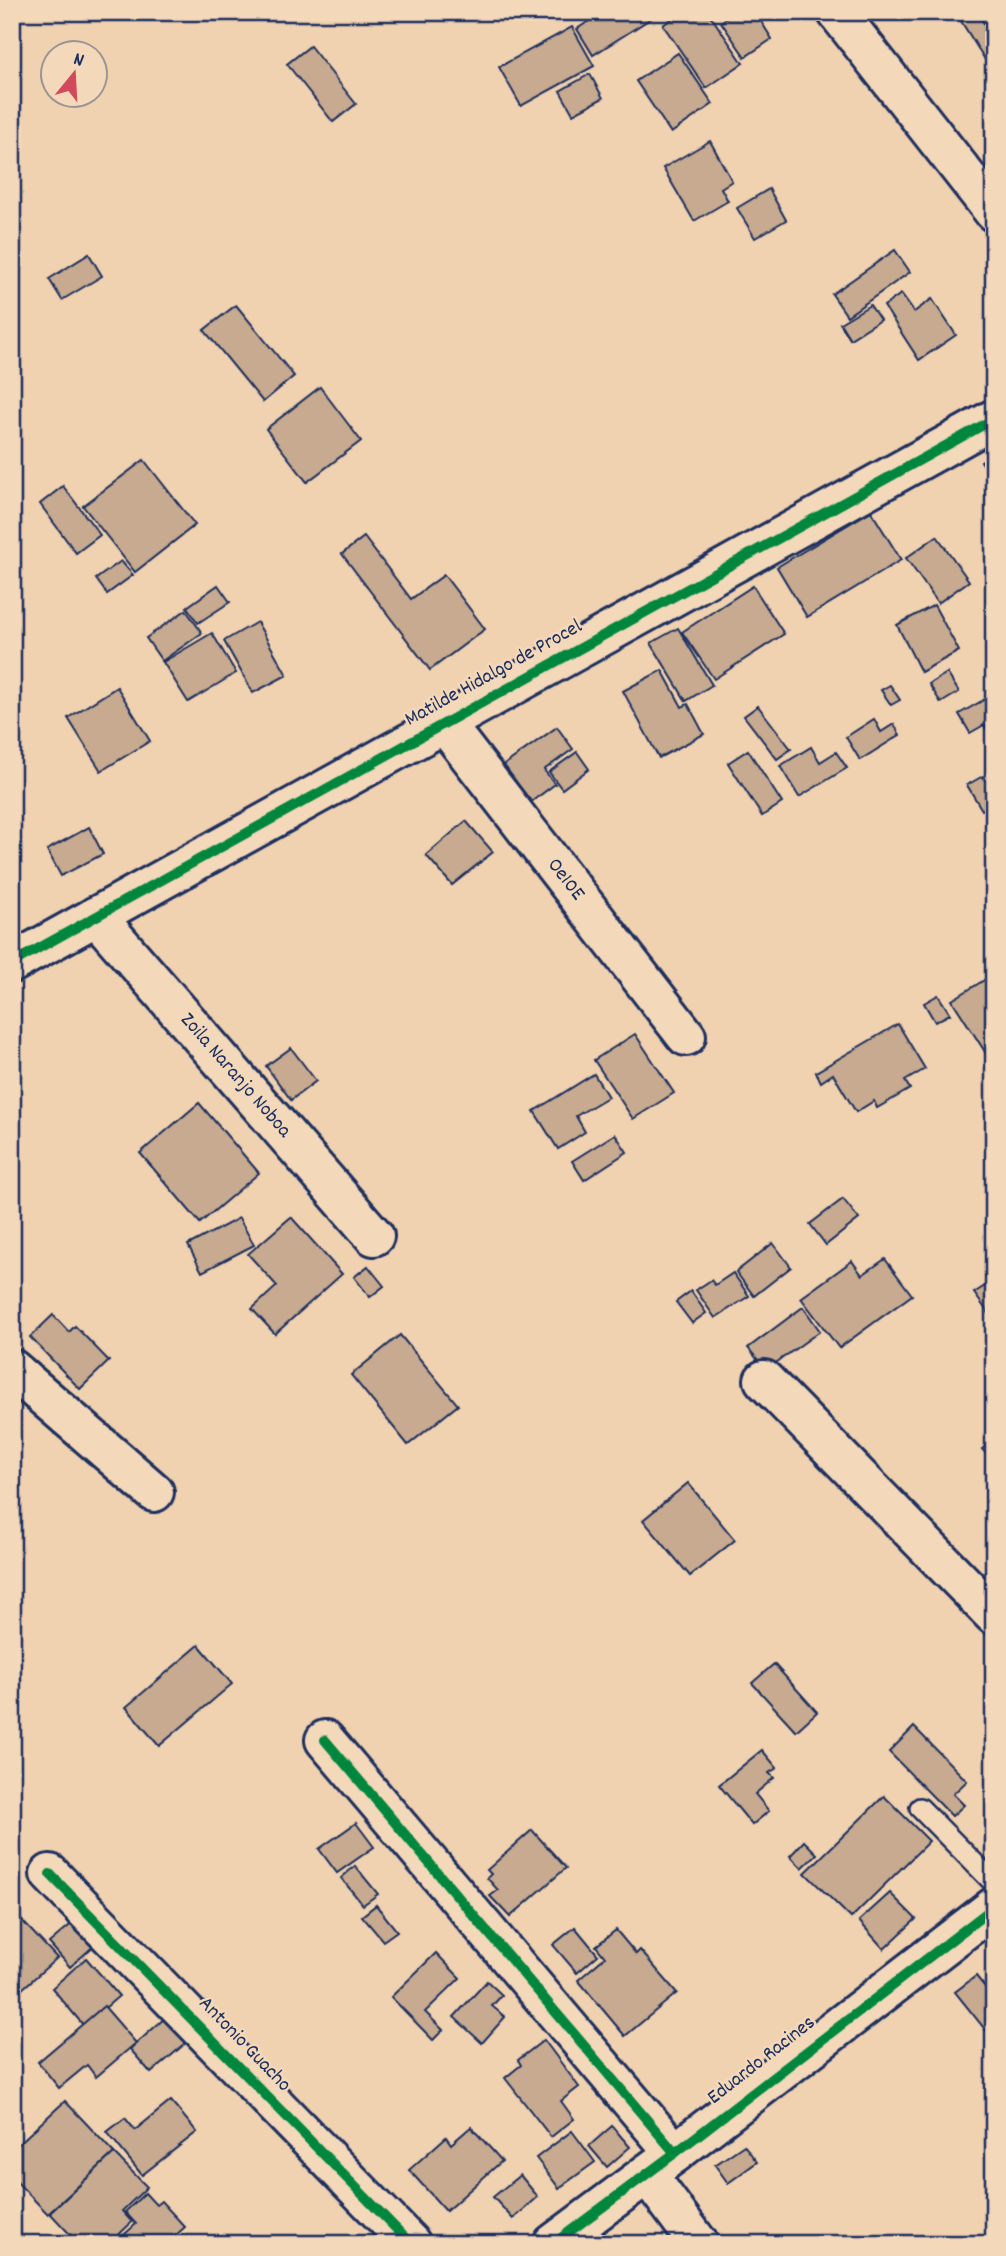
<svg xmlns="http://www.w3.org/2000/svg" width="1006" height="2256" font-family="Dekko,sans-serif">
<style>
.building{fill:#c7aa8f;stroke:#1b2f5e;stroke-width:2}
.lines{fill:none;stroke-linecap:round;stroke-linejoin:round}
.service-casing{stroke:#1b2f5e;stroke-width:24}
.minor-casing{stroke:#1b2f5e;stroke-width:44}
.tertiary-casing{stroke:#1b2f5e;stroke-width:44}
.service{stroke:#f4d8ba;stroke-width:19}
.minor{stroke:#f4d8ba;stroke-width:38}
.tertiary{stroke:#f4d8ba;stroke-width:38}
.cycleway-casing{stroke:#f4d8ba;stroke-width:15}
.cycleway{stroke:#00873e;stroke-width:10}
.labels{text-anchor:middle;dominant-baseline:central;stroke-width:5;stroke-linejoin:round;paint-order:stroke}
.street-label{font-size:21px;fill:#1b2f5e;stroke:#f4d8ba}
</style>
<rect width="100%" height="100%" fill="#f0d1b0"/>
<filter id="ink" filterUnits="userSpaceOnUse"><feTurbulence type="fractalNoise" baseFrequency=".0143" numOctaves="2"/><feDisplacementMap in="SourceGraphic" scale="14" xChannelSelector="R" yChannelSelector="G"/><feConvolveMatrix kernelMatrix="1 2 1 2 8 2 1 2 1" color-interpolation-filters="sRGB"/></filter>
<g filter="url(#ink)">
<g class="building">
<polygon points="603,12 661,12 593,55 577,29"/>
<polygon points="682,12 708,12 743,63 706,88 663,25"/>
<polygon points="735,12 755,12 772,39 745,57 721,22"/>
<polygon points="977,12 988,30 994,27 994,74 961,21"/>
<polygon points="572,27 594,66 521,106 499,67"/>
<polygon points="310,46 356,104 333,122 287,64"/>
<polygon points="678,53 713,104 671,133 636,81"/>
<polygon points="590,74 603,98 573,114 560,91"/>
<polygon points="710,141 732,181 721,188 728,201 694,221 663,168"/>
<polygon points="769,189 786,220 755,238 737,208"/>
<polygon points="895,250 910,272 847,316 832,294"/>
<polygon points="89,254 102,276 62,300 49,279"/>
<polygon points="901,294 914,312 932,299 956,335 919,360 884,306"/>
<polygon points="236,305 294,376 263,402 204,330"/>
<polygon points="870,305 880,320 850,339 840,323"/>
<polygon points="320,387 361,441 307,482 266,429"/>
<polygon points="994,453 994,482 981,461"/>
<polygon points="144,460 195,525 135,572 83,506"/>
<polygon points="63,486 100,535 76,553 40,504"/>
<polygon points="871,511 901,560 807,617 777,567"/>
<polygon points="937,536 969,581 938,603 906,558"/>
<polygon points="364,537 411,599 444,575 485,629 430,670 342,554"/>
<polygon points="121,561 133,575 107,594 96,579"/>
<polygon points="218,585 230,602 198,623 187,607"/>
<polygon points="753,586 784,634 714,679 682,632"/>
<polygon points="934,605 959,651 921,672 897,625"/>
<polygon points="186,610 202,633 162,661 146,638"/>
<polygon points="257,622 287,675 253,693 224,641"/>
<polygon points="678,628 712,685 686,701 651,643"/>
<polygon points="212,633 236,673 188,702 163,662"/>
<polygon points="662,670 682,707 688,704 704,734 659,758 623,691"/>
<polygon points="947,673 959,692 941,703 929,684"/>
<polygon points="890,685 900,700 891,705 881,690"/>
<polygon points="117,687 150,741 101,771 68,718"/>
<polygon points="994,694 994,738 992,739 984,725 970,733 959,714"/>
<polygon points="758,706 791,749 777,759 744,716"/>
<polygon points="874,719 881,732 894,724 900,735 860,760 846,737"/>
<polygon points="557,727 573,749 544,770 555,784 531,802 504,765"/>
<polygon points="811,747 820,762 836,752 847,768 799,797 780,766"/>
<polygon points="748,750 782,803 762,816 728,763"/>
<polygon points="577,752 589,769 562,789 549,772"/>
<polygon points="983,776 994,794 994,803 982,810 967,785"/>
<polygon points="466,821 493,852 452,885 426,855"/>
<polygon points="89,827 103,854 61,876 47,850"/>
<polygon points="994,974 994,1059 991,1061 952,1000"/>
<polygon points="938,995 950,1014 935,1022 924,1003"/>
<polygon points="898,1024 925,1069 905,1081 910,1089 877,1108 874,1101 856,1112 833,1074 821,1082 816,1072"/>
<polygon points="635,1034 674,1093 633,1119 594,1060"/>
<polygon points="291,1048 316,1081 291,1100 266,1066"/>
<polygon points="594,1074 608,1097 576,1116 585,1132 558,1149 534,1111"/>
<polygon points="199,1103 259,1173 200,1223 140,1153"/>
<polygon points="615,1134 627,1152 584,1180 572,1161"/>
<polygon points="843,1199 859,1219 826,1245 810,1224"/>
<polygon points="291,1217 342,1274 275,1334 252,1309 277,1286 248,1254"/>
<polygon points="239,1218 254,1245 202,1272 188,1245"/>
<polygon points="773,1243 791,1267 754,1296 736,1272"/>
<polygon points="885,1259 912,1295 839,1348 801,1298 852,1261 862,1275"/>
<polygon points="368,1266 384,1286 370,1297 354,1277"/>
<polygon points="733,1273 749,1296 715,1318 696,1290 711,1280 715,1285"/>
<polygon points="988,1284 994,1292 994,1321 974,1293"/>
<polygon points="691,1291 706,1313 692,1323 676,1302"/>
<polygon points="803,1307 820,1331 766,1370 748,1348"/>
<polygon points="53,1315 69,1332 75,1326 109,1361 80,1389 30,1337"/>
<polygon points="400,1335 458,1405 408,1445 351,1375"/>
<polygon points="994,1439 994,1462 982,1449"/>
<polygon points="688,1483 735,1540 690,1576 643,1520"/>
<polygon points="199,1645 232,1684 159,1746 126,1707"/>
<polygon points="774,1664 817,1712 796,1731 752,1683"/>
<polygon points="914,1727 967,1781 953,1794 964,1805 952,1816 889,1752"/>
<polygon points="762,1750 777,1768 769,1773 774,1778 755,1794 769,1811 752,1825 719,1785"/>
<polygon points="884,1796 929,1841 851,1918 805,1873"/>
<polygon points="356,1823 374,1847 337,1873 319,1849"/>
<polygon points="532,1830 566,1868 510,1917 490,1896 498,1890 487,1878 491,1874 487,1870"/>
<polygon points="804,1841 817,1854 802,1868 790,1856"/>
<polygon points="355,1866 378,1894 363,1905 341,1878"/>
<polygon points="890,1893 916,1919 884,1949 859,1921"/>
<polygon points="376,1905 397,1931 383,1941 362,1916"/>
<polygon points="12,1910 57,1958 12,1998"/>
<polygon points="76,1920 96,1944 70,1967 49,1943"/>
<polygon points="575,1927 598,1955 577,1973 553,1945"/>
<polygon points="616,1930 636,1954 640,1950 677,1993 625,2036 578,1980 605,1957 596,1946"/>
<polygon points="436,1953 460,1978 425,2012 443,2030 433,2040 391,1997"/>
<polygon points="86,1958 119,1996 84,2026 52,1988"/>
<polygon points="976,1976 994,1998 994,2050 987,2042 992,2038 955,1992"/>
<polygon points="487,1981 502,1995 492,2006 505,2017 482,2043 454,2017"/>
<polygon points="104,2006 136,2043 96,2077 87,2065 59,2088 38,2062"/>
<polygon points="165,2018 187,2042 151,2073 130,2049"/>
<polygon points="544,2040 579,2087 561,2101 574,2119 551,2137 505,2078 521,2065 518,2060"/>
<polygon points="65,2101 114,2153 48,2214 12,2177 12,2150"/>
<polygon points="171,2101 197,2132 142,2175 107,2132 125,2118 135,2130"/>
<polygon points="612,2126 630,2147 607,2167 589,2146"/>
<polygon points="471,2127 502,2161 446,2211 409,2170 446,2137 451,2144"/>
<polygon points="572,2131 595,2162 559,2188 536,2158"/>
<polygon points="744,2145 757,2162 728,2183 715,2165"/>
<polygon points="114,2153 147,2187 122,2211 132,2222 109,2244 79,2244 50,2213"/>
<polygon points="520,2175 538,2197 513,2219 493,2197"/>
<polygon points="145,2193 156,2205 161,2201 185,2227 166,2244 114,2244 136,2224 125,2212"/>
</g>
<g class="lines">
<g class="service-casing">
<polyline id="service" points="920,1808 994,1883"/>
</g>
<g class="minor-casing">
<g id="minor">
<polyline points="444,723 686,1036"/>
<polyline points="96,916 374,1236"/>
<polyline points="12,963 994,419"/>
<polyline points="12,1369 154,1492"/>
<polyline points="764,1380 994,1615"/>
<polyline points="325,1740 675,2153"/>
<polyline points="50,1874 411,2244"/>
<polyline points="647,2174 699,2244"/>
<polyline points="553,2244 675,2153 994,1907"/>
</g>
</g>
<g class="tertiary-casing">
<polyline id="tertiary" points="837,12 994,212"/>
</g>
<use href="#service" class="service"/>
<use href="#minor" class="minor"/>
<use href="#tertiary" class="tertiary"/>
<g class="cycleway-casing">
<g id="cycleway">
<polyline points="12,963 994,419"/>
<polyline points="325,1740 675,2153"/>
<polyline points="50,1874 411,2244"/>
<polyline points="553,2244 675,2153 994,1907"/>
</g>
</g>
<use href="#cycleway" class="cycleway"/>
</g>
</g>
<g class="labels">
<g class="street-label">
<text transform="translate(494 674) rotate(-29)">Matilde Hidalgo de Procel</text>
<text transform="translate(565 880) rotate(52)">Oe10E</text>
<text transform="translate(235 1076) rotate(49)">Zoila Naranjo Noboa</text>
<text transform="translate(244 2045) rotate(46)">Antonio Guacho</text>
<text transform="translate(762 2061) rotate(-38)">Eduardo Racines</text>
</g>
</g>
<rect width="1006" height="2256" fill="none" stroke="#f4d8ba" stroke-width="42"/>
<rect x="21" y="21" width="964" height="2214" fill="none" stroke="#1b2f5e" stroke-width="2.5" filter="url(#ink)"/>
<g transform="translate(74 74) rotate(18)"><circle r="33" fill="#f4d8ba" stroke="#9d9495" stroke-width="2"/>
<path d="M0-5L12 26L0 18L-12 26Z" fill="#d1495b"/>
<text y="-10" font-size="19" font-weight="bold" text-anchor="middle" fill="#1b2f5e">N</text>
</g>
</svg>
